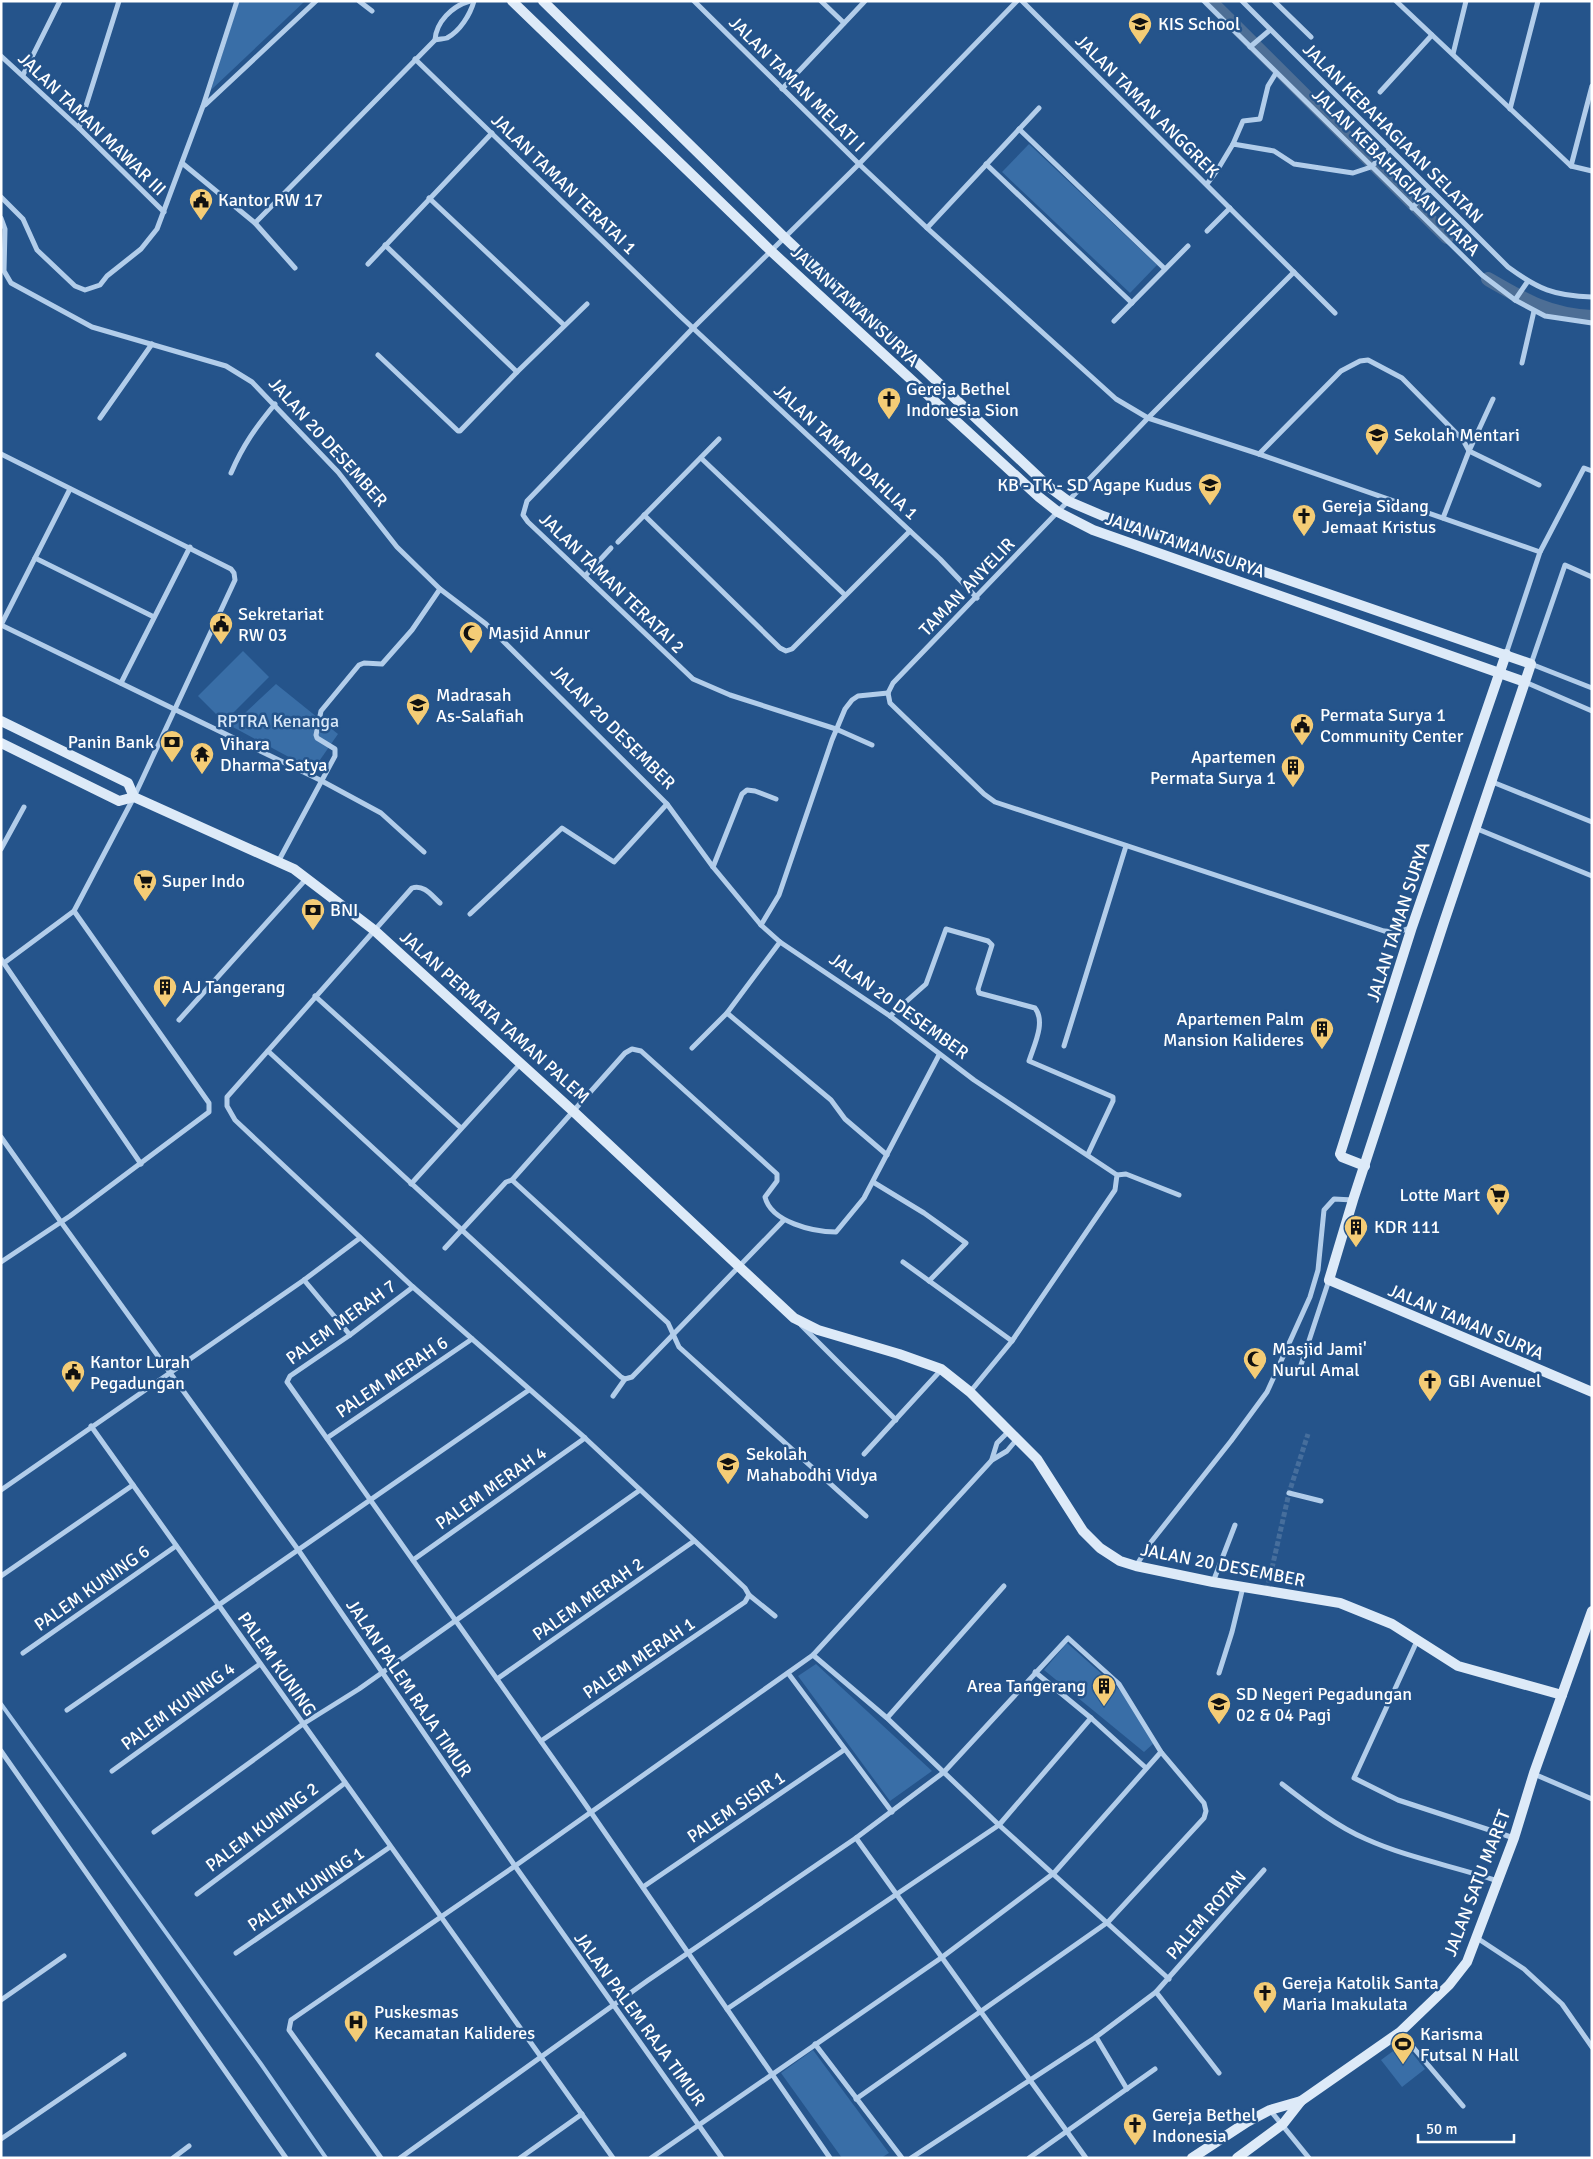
<svg xmlns="http://www.w3.org/2000/svg" width="1593" height="2159" font-family="Signika,sans-serif">
<style>
.green{fill:#396ea7}
.lines{fill:none;stroke-linecap:round;stroke-linejoin:round}
.stream{stroke:#a7c8eb;stroke-width:4}
.canal{stroke:#4d6e95;stroke-width:14}
.street-tunnel{stroke:#466e9c;stroke-width:5;stroke-dasharray:5 2.5;stroke-linecap:butt}
.street{stroke:#b2cdea;stroke-width:5}
.secondary{stroke:#ddeaf8;stroke-width:10}
.labels{text-anchor:middle;dominant-baseline:central;stroke-width:5;stroke-linejoin:round;paint-order:stroke}
.poi-label{font-size:18px;fill:#fff;stroke:#25548b;text-anchor:start}
.street-label{font-size:18px;fill:#fff;stroke:#25548b}
.park-label{font-size:18px;fill:#d7e7f8;stroke:#25548b}
</style>
<rect width="100%" height="100%" fill="#25548b"/>
<g class="green">
<polygon points="239,1 305,1 211,90"/>
<polygon points="1029,144 1157,265 1130,293 1002,172"/>
<polygon points="243,651 269,677 224,722 198,696"/>
<polygon points="276,684 338,734 313,770 231,726"/>
<polygon points="1067,1643 1122,1692 1154,1743 1144,1752 1044,1670"/>
<polygon points="816,1664 932,1771 890,1801 798,1676"/>
<polygon points="1404,2043 1425,2069 1402,2087 1381,2060"/>
<polygon points="813,2050 889,2153 881,2158 842,2158 781,2073"/>
</g>
<g class="lines">
<polyline class="stream" points="1,1704 261,2064 326,2158"/>
<g class="canal">
<polyline points="1210,1 1447,237"/>
<path d="M1488,279C1524,300 1549,315 1592,317"/>
</g>
<polyline class="street-tunnel" points="1267,1590 1289,1493 1308,1434"/>
<g class="street">
<polyline points="359,1 372,11"/>
<polyline points="694,1 859,164 927,228 1116,399 1148,418 1259,454 1540,552"/>
<polyline points="821,1 844,23"/>
<polyline points="1022,1 1335,313"/>
<polyline points="1204,1 1482,275 1515,300 1545,316 1592,323"/>
<path d="M1242,1L1508,267C1538,289 1554,296 1592,297"/>
<polyline points="1274,1 1311,37"/>
<polyline points="1396,1 1571,166 1592,171"/>
<path d="M435,40C436,22 452,6 470,1"/>
<polyline points="1250,47 1270,30"/>
<polyline points="1453,54 1466,1"/>
<polyline points="1,56 79,128 164,212"/>
<polyline points="415,59 678,314 940,559 977,598"/>
<polyline points="23,75 60,1"/>
<polyline points="782,89 865,1"/>
<polyline points="1380,92 1432,35"/>
<polyline points="205,105 316,1"/>
<polyline points="1510,109 1538,1"/>
<polyline points="79,128 119,1"/>
<polyline points="1019,129 1165,269"/>
<polyline points="1233,144 1243,121 1260,119 1268,86 1276,73"/>
<polyline points="182,163 255,223 295,268"/>
<polyline points="986,164 1132,303"/>
<polyline points="1571,166 1592,86"/>
<polyline points="1207,184 1218,169 1233,144 1274,151 1294,164 1353,173 1371,167 1390,149"/>
<polyline points="1,197 23,219 37,250 75,286 85,290 100,285 107,276 141,249 157,229 203,106 237,1"/>
<polyline points="429,198 564,325"/>
<polyline points="1412,208 1429,190"/>
<polyline points="1,218 5,229 4,271 11,283 92,327 226,366 252,382 338,472 397,547 440,589 486,624 667,804 713,867 761,925 780,942 890,1016 974,1080 1117,1175 1115,1190 1012,1341 970,1392"/>
<path d="M255,223L435,40C438,39 444,39 447,38C460,31 470,15 474,1"/>
<polyline points="927,228 1039,108"/>
<polyline points="1207,231 1230,208"/>
<polyline points="385,245 517,372"/>
<polyline points="368,264 492,133"/>
<polyline points="1515,300 1528,281"/>
<polyline points="1114,321 1188,246"/>
<polyline points="378,355 458,431 460,431 517,372 587,304"/>
<polyline points="1522,363 1534,311"/>
<polyline points="100,418 152,344"/>
<polyline points="1469,451 1539,485"/>
<polyline points="1,454 231,569 234,573 235,580 134,797 74,911 4,963"/>
<polyline points="1259,454 1341,371 1360,361 1368,360 1402,378 1463,440 1469,451"/>
<polyline points="701,458 845,595"/>
<path d="M231,473C243,445 256,427 275,404"/>
<polyline points="70,489 1,625 320,780 381,813 424,852"/>
<polyline points="644,515 780,648 786,651 792,649 910,531"/>
<polyline points="1443,518 1469,451 1493,399"/>
<polyline points="618,542 719,439"/>
<polyline points="35,558 154,617"/>
<polyline points="585,576 611,548"/>
<polyline points="1592,577 1565,565 1531,664 1592,688"/>
<polyline points="1506,654 1540,552 1584,468 1592,471"/>
<polyline points="1525,682 1592,711"/>
<polyline points="121,683 190,547"/>
<polyline points="888,693 890,703 984,794 995,802 1384,931 1399,932 1412,927"/>
<polyline points="888,693 893,683 1148,418 1294,272"/>
<polyline points="872,745 836,729 730,695 693,679 528,522 523,515 527,501 554,473 693,328 859,164 1017,1"/>
<polyline points="1490,781 1592,822"/>
<polyline points="1475,828 1592,876"/>
<polyline points="1,849 24,807"/>
<polyline points="278,862 335,756 335,749 317,738 316,735 321,711 359,665 364,663 382,664 412,630 440,589"/>
<polyline points="713,867 742,794 747,790 755,791 776,799"/>
<path d="M440,903C432,896 424,884 412,888L227,1097V1106L235,1120L413,1287L585,1438L745,1588L749,1595L775,1616"/>
<polyline points="470,914 562,828 614,862 667,804"/>
<polyline points="761,925 779,895 832,740 845,709 852,700 858,696 888,693"/>
<polyline points="1,959 141,1164"/>
<polyline points="315,996 461,1128"/>
<polyline points="727,1013 831,1100 845,1119 887,1155"/>
<path d="M890,1016L926,984L946,929L988,941L992,945L978,989L979,993L1035,1008C1046,1022 1034,1045 1029,1061L1113,1097V1101L1088,1154"/>
<polyline points="179,1020 307,878"/>
<polyline points="1064,1046 1126,846"/>
<polyline points="692,1048 727,1013 780,942"/>
<polyline points="268,1051 621,1377 625,1379 632,1377 784,1220"/>
<polyline points="1,1137 61,1222 299,1551 515,1866 722,2158"/>
<polyline points="1117,1175 1126,1174 1179,1195"/>
<polyline points="512,1180 668,1323 679,1347 866,1516"/>
<polyline points="873,1182 924,1213 966,1243 929,1281"/>
<polyline points="411,1184 521,1063"/>
<path d="M445,1248L506,1182L512,1180L625,1053L632,1049L641,1051L777,1174V1181L765,1197C771,1222 813,1232 836,1232L864,1198L939,1055"/>
<polyline points="1,1262 70,1216 209,1112 209,1103 74,911"/>
<polyline points="903,1262 1012,1341"/>
<polyline points="304,1280 350,1335"/>
<polyline points="413,1287 350,1335 290,1376 287,1382 581,1798 830,2158"/>
<polyline points="801,1325 896,1420"/>
<polyline points="1299,1371 1329,1280"/>
<polyline points="613,1396 625,1379"/>
<polyline points="91,1426 613,2158"/>
<polyline points="327,1438 472,1339"/>
<polyline points="864,1454 941,1370"/>
<polyline points="992,1459 997,1443 1009,1431"/>
<polyline points="1,1490 304,1280 360,1238"/>
<polyline points="1289,1493 1321,1501"/>
<polyline points="413,1560 585,1438"/>
<polyline points="1136,1566 1151,1542 1231,1441 1267,1392 1310,1297 1318,1270 1324,1210 1334,1199 1353,1200"/>
<polyline points="1,1576 133,1485"/>
<polyline points="1213,1582 1235,1525"/>
<polyline points="1417,1641 1354,1778 1398,1800 1514,1838"/>
<polyline points="23,1653 176,1546"/>
<polyline points="813,1655 887,1718 999,1825 1169,1979"/>
<polyline points="1035,1672 1091,1718 1146,1768"/>
<polyline points="788,1673 892,1812"/>
<polyline points="1219,1673 1232,1632 1243,1587"/>
<polyline points="497,1679 694,1541"/>
<polyline points="67,1710 529,1390"/>
<polyline points="887,1718 1004,1586"/>
<polyline points="541,1741 745,1602 749,1595"/>
<polyline points="1,1751 286,2158"/>
<polyline points="112,1771 260,1664"/>
<polyline points="1534,1774 1592,1799"/>
<path d="M1282,1784C1308,1804 1336,1826 1366,1839C1408,1858 1454,1866 1498,1881"/>
<polyline points="154,1832 303,1724 359,1689 640,1490"/>
<polyline points="856,1838 1086,2158"/>
<polyline points="643,1887 844,1750"/>
<polyline points="197,1894 345,1783"/>
<polyline points="1477,1938 1524,1969 1562,2004 1592,2047"/>
<polyline points="236,1953 390,1847"/>
<polyline points="1156,1992 1219,2073"/>
<polyline points="1,2000 64,1956"/>
<polyline points="727,2009 999,1825 1091,1718"/>
<polyline points="1400,2032 1463,2106"/>
<polyline points="1096,2037 1127,2089"/>
<polyline points="815,2044 902,2158"/>
<polyline points="1270,2110 1309,2158"/>
<polyline points="1,2139 124,2055"/>
<polyline points="173,2158 189,2146"/>
<polyline points="381,2158 289,2030 291,2020 515,1866 813,1655 992,1460 1007,1451 1017,1439"/>
<polyline points="400,2158 647,1981 856,1838 944,1772 1068,1638 1119,1684 1161,1752 1204,1803 1206,1811 1204,1818 1108,1922 856,2099"/>
<polyline points="520,2158 582,2114"/>
<polyline points="651,2158 941,1958 1054,1873 1161,1752"/>
<polyline points="911,2158 1096,2037 1156,1992 1264,1870"/>
<polyline points="1029,2158 1155,2069"/>
</g>
<g class="secondary">
<polyline points="512,1 771,251 1039,497 1058,512 1093,530 1525,682"/>
<polyline points="543,1 785,238 1049,487 1068,501 1103,516 1531,664 1444,922 1353,1200 1329,1280 1592,1392"/>
<polyline points="1,721 128,783 134,797"/>
<polyline points="1,743 119,801 134,797"/>
<polyline points="134,797 294,869 374,930 574,1112 794,1318 818,1330 899,1354 941,1369 970,1392 1037,1459 1083,1531 1100,1548 1120,1561 1136,1566 1213,1582 1340,1603 1392,1624 1458,1666 1562,1695"/>
<polyline points="1365,1166 1342,1157 1340,1154 1412,927 1506,654"/>
<polyline points="1192,2158 1247,2122 1270,2110 1301,2101"/>
<polyline points="1237,2158 1283,2124 1301,2101 1400,2032 1449,1985 1467,1962 1514,1838 1534,1773 1592,1611"/>
</g>
</g>
<defs>
<g id="school-pin" transform="scale(1.25)"><path d="M0 17L-7.5 6A9.5 9.5 0 1 1 7.5 6Z" fill="#f4cc76" stroke="#25548b"/><path d="M0-5L7-2L0 1L-7-2ZM-4 1L0 2.5L4 1V4Q0 6-4 4Z" fill="#111"/></g>
<g id="civic-pin" transform="scale(1.25)"><path d="M0 17L-7.5 6A9.5 9.5 0 1 1 7.5 6Z" fill="#f4cc76" stroke="#25548b"/><path d="M-.6-6.5H3V-4.5H.6V-3L4-1V1h2V6H-6V1h2V-1L-.6-3ZM-1.2 2.5V6h2.4V2.5Z" fill="#111"/></g>
<g id="church-pin" transform="scale(1.25)"><path d="M0 17L-7.5 6A9.5 9.5 0 1 1 7.5 6Z" fill="#f4cc76" stroke="#25548b"/><path d="M-1.2-6h2.4v3.5h3.3v2.4h-3.3V6h-2.4V-.1h-3.3v-2.4h3.3Z" fill="#111"/></g>
<g id="mosque-pin" transform="scale(1.25)"><path d="M0 17L-7.5 6A9.5 9.5 0 1 1 7.5 6Z" fill="#f4cc76" stroke="#25548b"/><path d="M3.5-4.9A6 6 0 1 0 3.5 4.9A5 5 0 1 1 3.5-4.9Z" fill="#111"/></g>
<g id="bank-pin" transform="scale(1.25)"><path d="M0 17L-7.5 6A9.5 9.5 0 1 1 7.5 6Z" fill="#f4cc76" stroke="#25548b"/><path d="M-6-4H6V4H-6ZM0-2.3a2.3 2.3 0 1 0 0 4.6a2.3 2.3 0 1 0 0-4.6Z" fill="#111"/></g>
<g id="temple-pin" transform="scale(1.25)"><path d="M0 17L-7.5 6A9.5 9.5 0 1 1 7.5 6Z" fill="#f4cc76" stroke="#25548b"/><path d="M0-6L5-2H3V0L6.5 2.5H4V6H1.5V3h-3V6H-4V2.5H-6.5L-3 0V-2H-5Z" fill="#111"/></g>
<g id="building-pin" transform="scale(1.25)"><path d="M0 17L-7.5 6A9.5 9.5 0 1 1 7.5 6Z" fill="#f4cc76" stroke="#25548b"/><path d="M-4-6H4V6H1V3H-1V6H-4ZM-2.5-4.3h1.7v1.8h-1.7ZM.8-4.3h1.7v1.8H.8ZM-2.5-1h1.7V.8h-1.7ZM.8-1h1.7V.8H.8Z" fill="#111"/></g>
<g id="supermarket-pin" transform="scale(1.25)"><path d="M0 17L-7.5 6A9.5 9.5 0 1 1 7.5 6Z" fill="#f4cc76" stroke="#25548b"/><path d="M-6-5.5h2.5l.6 2H6L4.5 2H-2.5L-4.4-4H-6ZM-1.5 3.2a1.3 1.3 0 1 0 .1 0ZM3 3.2a1.3 1.3 0 1 0 .1 0Z" fill="#111"/></g>
<g id="hospital-pin" transform="scale(1.25)"><path d="M0 17L-7.5 6A9.5 9.5 0 1 1 7.5 6Z" fill="#f4cc76" stroke="#25548b"/><path d="M-5-5h3v3.5h4V-5h3V5h-3V1.5h-4V5h-3Z" fill="#111"/></g>
<g id="stadium-pin" transform="scale(1.25)"><path d="M0 17L-7.5 6A9.5 9.5 0 1 1 7.5 6Z" fill="#f4cc76" stroke="#25548b"/><path d="M0-5a6.5 5 0 1 0 0 10a6.5 5 0 1 0 0-10ZM-3.5-1.8h7v3.6h-7Z" fill="#111"/></g>
</defs>
<g fill-rule="evenodd">
<use href="#school-pin" x="1140" y="24"/>
<use href="#civic-pin" x="201" y="200"/>
<use href="#church-pin" x="889" y="399"/>
<use href="#school-pin" x="1377" y="435"/>
<use href="#school-pin" x="1210" y="485"/>
<use href="#church-pin" x="1304" y="516"/>
<use href="#civic-pin" x="221" y="624"/>
<use href="#mosque-pin" x="471" y="633"/>
<use href="#school-pin" x="418" y="705"/>
<use href="#civic-pin" x="1302" y="725"/>
<use href="#bank-pin" x="172" y="742"/>
<use href="#temple-pin" x="202" y="754"/>
<use href="#building-pin" x="1293" y="767"/>
<use href="#supermarket-pin" x="145" y="881"/>
<use href="#bank-pin" x="313" y="910"/>
<use href="#building-pin" x="165" y="987"/>
<use href="#building-pin" x="1322" y="1029"/>
<use href="#supermarket-pin" x="1498" y="1195"/>
<use href="#building-pin" x="1356" y="1227"/>
<use href="#mosque-pin" x="1255" y="1359"/>
<use href="#civic-pin" x="73" y="1372"/>
<use href="#church-pin" x="1430" y="1381"/>
<use href="#school-pin" x="728" y="1464"/>
<use href="#building-pin" x="1104" y="1686"/>
<use href="#school-pin" x="1219" y="1704"/>
<use href="#church-pin" x="1265" y="1993"/>
<use href="#hospital-pin" x="356" y="2022"/>
<use href="#stadium-pin" x="1403" y="2044"/>
<use href="#church-pin" x="1135" y="2125"/>
</g>
<g class="labels">
<g class="poi-label">
<text x="1158" y="24">KIS School</text>
<text x="218" y="200">Kantor RW 17</text>
<text x="906" y="389">Gereja Bethel<tspan x="906" dy="21">Indonesia Sion</tspan></text>
<text x="1394" y="435">Sekolah Mentari</text>
<text x="1192" y="485" text-anchor="end">KB - TK - SD Agape Kudus</text>
<text x="1322" y="506">Gereja Sidang<tspan x="1322" dy="21">Jemaat Kristus</tspan></text>
<text x="238" y="614">Sekretariat<tspan x="238" dy="21">RW 03</tspan></text>
<text x="488" y="633">Masjid Annur</text>
<text x="436" y="695">Madrasah<tspan x="436" dy="21">As-Salafiah</tspan></text>
<text x="1320" y="715">Permata Surya 1<tspan x="1320" dy="21">Community Center</tspan></text>
<text x="154" y="742" text-anchor="end">Panin Bank</text>
<text x="220" y="744">Vihara<tspan x="220" dy="21">Dharma Satya</tspan></text>
<text x="1276" y="757" text-anchor="end">Apartemen<tspan x="1276" dy="21">Permata Surya 1</tspan></text>
<text x="162" y="881">Super Indo</text>
<text x="330" y="910">BNI</text>
<text x="182" y="987">AJ Tangerang</text>
<text x="1304" y="1019" text-anchor="end">Apartemen Palm<tspan x="1304" dy="21">Mansion Kalideres</tspan></text>
<text x="1480" y="1195" text-anchor="end">Lotte Mart</text>
<text x="1374" y="1227">KDR 111</text>
<text x="1272" y="1349">Masjid Jami'<tspan x="1272" dy="21">Nurul Amal</tspan></text>
<text x="90" y="1362">Kantor Lurah<tspan x="90" dy="21">Pegadungan</tspan></text>
<text x="1448" y="1381">GBI Avenuel</text>
<text x="746" y="1454">Sekolah<tspan x="746" dy="21">Mahabodhi Vidya</tspan></text>
<text x="1086" y="1686" text-anchor="end">Area Tangerang</text>
<text x="1236" y="1694">SD Negeri Pegadungan<tspan x="1236" dy="21">02 &amp; 04 Pagi</tspan></text>
<text x="1282" y="1983">Gereja Katolik Santa<tspan x="1282" dy="21">Maria Imakulata</tspan></text>
<text x="374" y="2012">Puskesmas<tspan x="374" dy="21">Kecamatan Kalideres</tspan></text>
<text x="1420" y="2034">Karisma<tspan x="1420" dy="21">Futsal N Hall</tspan></text>
<text x="1152" y="2115">Gereja Bethel<tspan x="1152" dy="21">Indonesia</tspan></text>
</g>
<g class="street-label">
<text transform="translate(797 84) rotate(45)">JALAN TAMAN MELATI I</text>
<text transform="translate(1147 106) rotate(45)">JALAN TAMAN ANGGREK</text>
<text transform="translate(92 124) rotate(44)">JALAN TAMAN MAWAR III</text>
<text transform="translate(1393 133) rotate(45)">JALAN KEBAHAGIAAN SELATAN</text>
<text transform="translate(1396 172) rotate(45)">JALAN KEBAHAGIAAN UTARA</text>
<text transform="translate(564 184) rotate(44)">JALAN TAMAN TERATAI 1</text>
<text transform="translate(855 306) rotate(43)">JALAN TAMAN SURYA</text>
<text transform="translate(328 442) rotate(48)">JALAN 20 DESEMBER</text>
<text transform="translate(846 452) rotate(43)">JALAN TAMAN DAHLIA 1</text>
<text transform="translate(1185 545) rotate(19)">JALAN TAMAN SURYA</text>
<text transform="translate(612 583) rotate(44)">JALAN TAMAN TERATAI 2</text>
<text transform="translate(967 587) rotate(-46)">TAMAN ANYELIR</text>
<text transform="translate(613 727) rotate(45)">JALAN 20 DESEMBER</text>
<text transform="translate(1398 922) rotate(-72)">JALAN TAMAN SURYA</text>
<text transform="translate(899 1006) rotate(36)">JALAN 20 DESEMBER</text>
<text transform="translate(495 1017) rotate(42)">JALAN PERMATA TAMAN PALEM</text>
<text transform="translate(341 1322) rotate(-36)">PALEM MERAH 7</text>
<text transform="translate(1466 1322) rotate(23)">JALAN TAMAN SURYA</text>
<text transform="translate(392 1377) rotate(-34)">PALEM MERAH 6</text>
<text transform="translate(491 1488) rotate(-35)">PALEM MERAH 4</text>
<text transform="translate(1223 1565) rotate(11)">JALAN 20 DESEMBER</text>
<text transform="translate(92 1588) rotate(-35)">PALEM KUNING 6</text>
<text transform="translate(588 1599) rotate(-35)">PALEM MERAH 2</text>
<text transform="translate(639 1658) rotate(-34)">PALEM MERAH 1</text>
<text transform="translate(277 1664) rotate(55)">PALEM KUNING</text>
<text transform="translate(409 1688) rotate(56)">JALAN PALEM RAJA TIMUR</text>
<text transform="translate(178 1706) rotate(-36)">PALEM KUNING 4</text>
<text transform="translate(736 1807) rotate(-34)">PALEM SISIR 1</text>
<text transform="translate(262 1827) rotate(-37)">PALEM KUNING 2</text>
<text transform="translate(1477 1883) rotate(-69)">JALAN SATU MARET</text>
<text transform="translate(306 1889) rotate(-34)">PALEM KUNING 1</text>
<text transform="translate(1206 1915) rotate(-49)">PALEM ROTAN</text>
<text transform="translate(640 2019) rotate(54)">JALAN PALEM RAJA TIMUR</text>
</g>
<g class="park-label">
<text x="278" y="721">RPTRA Kenanga</text>
</g>
</g>
<rect width="1593" height="2159" fill="none" stroke="#ffffff" stroke-width="5"/>
<path d="M1418 2134v8h96v-8" fill="none" stroke="#ffffff" stroke-width="2.5"/>
<text x="1426" y="2134" font-size="15" fill="#ffffff" stroke="#25548b" stroke-width="4" paint-order="stroke">50 m</text>
</svg>
